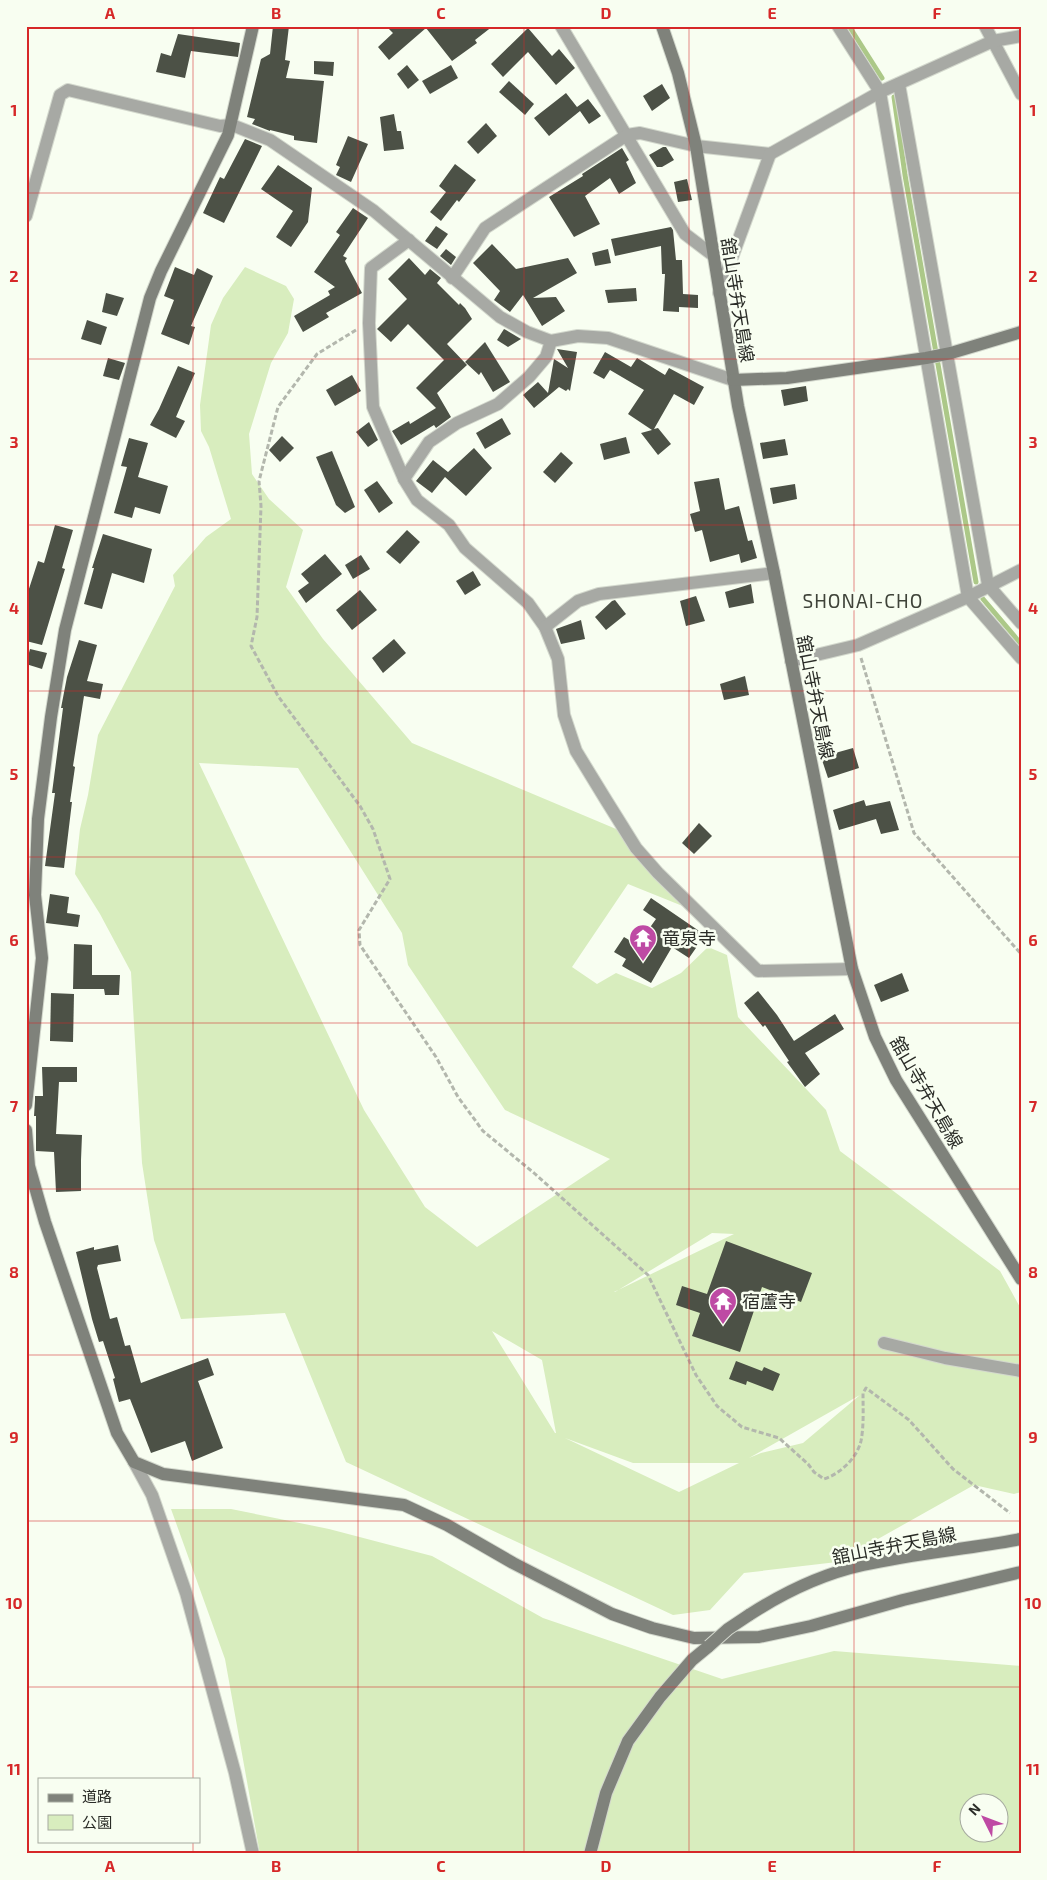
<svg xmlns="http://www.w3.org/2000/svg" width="1047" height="1880" font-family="'Exo 2','Noto Sans JP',sans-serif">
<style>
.green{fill:#d8edbe;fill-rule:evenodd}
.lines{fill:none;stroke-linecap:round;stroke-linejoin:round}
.stream{stroke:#acc888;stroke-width:5}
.building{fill:#4c5146}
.street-casing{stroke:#d3d8cd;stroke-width:14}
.secondary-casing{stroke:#d3d8cd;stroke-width:14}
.path{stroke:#b3b7ad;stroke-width:3;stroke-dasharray:5 2.5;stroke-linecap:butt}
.street{stroke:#a7a9a4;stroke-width:12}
.secondary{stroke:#7f827b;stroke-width:12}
.secondary-bridge-casing{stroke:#d3d8cd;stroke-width:14;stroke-linecap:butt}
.secondary-bridge{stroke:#7f827b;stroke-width:12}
.grid{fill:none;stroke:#d62828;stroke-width:1;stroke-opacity:0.55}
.labels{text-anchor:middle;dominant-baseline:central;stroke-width:5;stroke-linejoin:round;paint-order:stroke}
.street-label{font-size:18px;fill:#2a2c27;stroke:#f8fef1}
.poi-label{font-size:18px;fill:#2a2c27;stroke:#f8fef1;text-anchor:start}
.neighbourhood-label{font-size:19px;letter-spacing:1px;fill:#3f4339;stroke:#f8fef1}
.neatline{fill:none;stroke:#d62828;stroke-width:2}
.grid-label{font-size:16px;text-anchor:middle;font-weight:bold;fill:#d62828}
</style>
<rect width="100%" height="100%" fill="#f8fef1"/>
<g class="green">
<path d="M245,267L286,286L294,299L288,333L271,363L249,434L252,474L269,499L303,530L286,587L323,639L412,743L628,834L695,911L628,884L572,967L597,984L616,973L652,988L681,973L708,947L727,955L738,1017L826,1110L840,1151L1000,1271L1021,1309V1492L1014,1494L974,1485L837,1562L744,1573L710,1610L673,1615L346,1462L285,1313L181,1319L154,1240L142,1163L131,972L100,914L75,874L80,829L88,795L98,735L175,586L173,575L206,537L231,519L209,447L201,431L200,405L211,325L223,298ZM199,763L298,768L402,933L408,965L505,1110L610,1159L477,1247L425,1207L364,1110ZM712,1233L734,1234L614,1292H615ZM492,1331L542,1360L556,1433H555ZM860,1395L803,1443L761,1453L749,1458ZM565,1438L633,1463H739L679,1492Z"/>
<path d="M171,1509H231L329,1529L432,1556L543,1618L722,1679L834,1651L1021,1666V1854H260L225,1659ZM970,1802H1000V1832H970Z"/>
</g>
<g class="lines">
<g class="stream">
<polyline points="849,26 882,78"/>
<polyline points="894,97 905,175 976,582"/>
<polyline points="983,599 1021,644"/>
</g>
</g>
<g class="building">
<polygon points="273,26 289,26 285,60 290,61 286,78 324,81 317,143 294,140 294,136 270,130 270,131 252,124 255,119 247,117 261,59 270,54"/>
<polygon points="386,26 493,26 475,40 477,43 452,61 426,28 389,60 378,47 393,33"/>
<polygon points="528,28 552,56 559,49 575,68 556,85 528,52 503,77 491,64"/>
<polygon points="178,34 240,43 238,57 191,51 185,78 156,72 161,53 171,56"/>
<polygon points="314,61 334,62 333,76 314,74"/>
<polygon points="407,65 419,80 408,89 397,74"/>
<polygon points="451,65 458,78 430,94 422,81"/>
<polygon points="509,81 534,104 525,115 499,92"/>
<polygon points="662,84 670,98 652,111 643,96"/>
<polygon points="566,93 577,107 588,99 601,116 589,124 580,111 549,136 534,118"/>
<polygon points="394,114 397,131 401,131 404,149 384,151 380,117"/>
<polygon points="486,123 497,136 478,154 467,142"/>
<polygon points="348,136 368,144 351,182 336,175 340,167 336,165"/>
<polygon points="245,139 262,146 224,223 203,213 220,177 224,179"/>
<polygon points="663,147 666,147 674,160 662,167 657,167 649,155"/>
<polygon points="622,148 629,160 626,162 636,183 619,194 610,178 585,196 600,224 574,237 549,197 583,176 582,174"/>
<polygon points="455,164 476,180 459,202 457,200 441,221 430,212 446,192 439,186"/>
<polygon points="278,165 312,188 308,222 291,247 276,237 293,211 261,189"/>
<polygon points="687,179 692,200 678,202 674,182"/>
<polygon points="353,208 368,218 343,256 347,258 345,261 362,293 326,313 329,317 303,332 294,316 330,295 328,291 335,287 314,272 340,235 336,232"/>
<polygon points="436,226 448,234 437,249 425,241"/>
<polygon points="671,227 673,230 676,260 682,260 683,294 698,295 698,308 679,307 679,312 663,311 665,274 662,274 661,246 615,256 611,239"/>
<polygon points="492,244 516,269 568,258 577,273 533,298 556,297 565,311 542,326 523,295 510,312 494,300 500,291 473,263"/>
<polygon points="446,249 456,257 451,265 440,256"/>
<polygon points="608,249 611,263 595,266 592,253"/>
<polygon points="409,258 425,275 430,269 441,278 437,283 459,305 460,303 465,308 472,319 447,344 467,365 437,393 451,417 436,428 434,425 401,445 392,431 409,421 410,424 436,408 416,388 444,360 408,324 391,342 377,329 407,299 388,279"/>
<polygon points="175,267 194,275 197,268 213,276 191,326 195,327 189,345 161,334 174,300 164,296"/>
<polygon points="636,288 637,301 608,303 605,290"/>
<polygon points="106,293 124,298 117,316 102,312"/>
<polygon points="87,320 107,327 101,345 81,339"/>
<polygon points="504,329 506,330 521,339 508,347 497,340"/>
<polygon points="485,342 510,382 493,392 481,372 479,375 465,362"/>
<polygon points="557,349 577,352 570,391 568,389 566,391 559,387 534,408 523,395 538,382 548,393 554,359 568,368"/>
<polygon points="605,352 631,367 637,358 665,375 669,368 704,387 694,405 674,394 654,429 658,428 671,444 658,455 641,433 652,430 628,414 644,390 610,370 604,379 593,373"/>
<polygon points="108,358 125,363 119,380 103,376"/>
<polygon points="178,366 195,373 176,417 185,421 176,438 150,425 159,409"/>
<polygon points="352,375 361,391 335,406 326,390"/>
<polygon points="806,386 808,401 784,406 781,390"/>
<polygon points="502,418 511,434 485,449 476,433"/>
<polygon points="369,422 378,440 368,447 356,432"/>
<polygon points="282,436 294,448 280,462 269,450"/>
<polygon points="626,437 630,453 604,460 600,444"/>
<polygon points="129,438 148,443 138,477 168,486 160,514 135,507 132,518 114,513 127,467 121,466"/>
<polygon points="785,439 788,455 763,459 760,443"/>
<polygon points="474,448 492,468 466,496 445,477 432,493 416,481 433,460 448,472"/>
<polygon points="332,451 355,507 345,513 336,505 316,457"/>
<polygon points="561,452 573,463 555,483 543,472"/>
<polygon points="719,478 725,510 739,506 748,541 752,540 757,558 741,563 739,554 710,562 702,530 695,532 690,514 700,511 694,482"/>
<polygon points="377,481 393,503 379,513 364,490"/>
<polygon points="795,484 797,499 773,504 770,488"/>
<polygon points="55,525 73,530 62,568 65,569 42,645 26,641 26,598 38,561 44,563"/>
<polygon points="407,530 420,542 400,564 386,552"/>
<polygon points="103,534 152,549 144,583 112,573 102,609 84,604 94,568 92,568"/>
<polygon points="325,554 342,574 306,603 298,591 309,583 301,574"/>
<polygon points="361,555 370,569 353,579 345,565"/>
<polygon points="473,571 481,585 465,595 456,581"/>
<polygon points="751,584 754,603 729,608 725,592"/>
<polygon points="360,590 377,610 352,630 336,610"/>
<polygon points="696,596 705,621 686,626 680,601"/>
<polygon points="615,600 626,614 606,630 595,617 612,601"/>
<polygon points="581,620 585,639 561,644 556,629"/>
<polygon points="394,639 406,653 383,673 372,658"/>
<polygon points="79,640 97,645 87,681 103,684 100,699 84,696 73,766 75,767 70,802 72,802 64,868 45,866 55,793 52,793 63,708 61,708 67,677"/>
<polygon points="30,649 47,653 42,669 26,664"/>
<polygon points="745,676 749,695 724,700 720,684"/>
<polygon points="853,748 859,768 828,778 821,757"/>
<polygon points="864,800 866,806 890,801 899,830 881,834 876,819 839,830 833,810"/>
<polygon points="699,823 712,836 694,854 682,843"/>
<polygon points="50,894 69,897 67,913 80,915 78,927 46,923"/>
<polygon points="651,898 705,935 689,958 672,947 651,983 622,966 626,959 614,952 624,937 636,944 639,939 641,940 656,919 643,910"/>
<polygon points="74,944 92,945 92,975 120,975 119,995 105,995 104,989 73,989"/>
<polygon points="902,973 909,991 881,1002 874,985"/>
<polygon points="758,991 777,1015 794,1041 835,1014 844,1029 805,1053 820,1074 805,1087 787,1062 789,1061 765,1025 763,1027 744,1003"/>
<polygon points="51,993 74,994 73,1042 50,1041"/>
<polygon points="42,1067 77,1067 77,1082 59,1082 56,1134 82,1135 81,1160 81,1191 56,1192 54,1152 36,1151 36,1116 34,1116 35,1100 35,1096 43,1096"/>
<polygon points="726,1241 812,1273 801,1302 762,1287 740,1352 692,1336 700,1313 676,1305 682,1286 707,1294"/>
<polygon points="118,1245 121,1261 98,1265 97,1268 110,1319 117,1317 125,1346 130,1345 141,1383 208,1358 214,1375 198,1381 223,1448 192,1461 185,1441 151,1453 130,1399 119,1402 113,1379 115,1378 103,1341 99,1342 92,1319 76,1252 94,1247 94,1250"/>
<polygon points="736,1361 762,1371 764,1367 780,1374 773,1391 747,1381 746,1385 729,1379"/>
</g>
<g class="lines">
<g class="street-casing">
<g id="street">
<polyline points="561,26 685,234 714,256"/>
<polyline points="838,26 880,92 968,597 1021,658"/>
<polyline points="985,26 1021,94"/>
<polyline points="899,84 988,585 1021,623"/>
<polyline points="26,216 60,95 68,90 220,126 232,125 270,140 374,211 500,317 527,332 551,341 578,336 608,338 733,380"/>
<polyline points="409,240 371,268 369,323 373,407 404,479 417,500 449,525 465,548 528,603 545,627 558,659 564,715 576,751 606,800 636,848 658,873 758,971 852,969"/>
<polyline points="452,278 485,228 627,135 640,133 696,146 770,154 880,92 993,41 1021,36"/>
<polyline points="719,293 770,154"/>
<polyline points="404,479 429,442 457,423 498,404 529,377 546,357 551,341"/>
<polyline points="545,627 578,601 599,594 774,573"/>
<polyline points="791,661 858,645 968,597 1021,570"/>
<polyline points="884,1343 945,1358 1021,1371"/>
<polyline points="134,1462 152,1495 186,1593 235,1773 253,1854"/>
</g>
</g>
<g class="secondary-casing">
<g id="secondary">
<polyline points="662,26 678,73 696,146 738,406 774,573 852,969 875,1037 896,1080 1021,1279"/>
<polyline points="733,380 787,378 926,358 951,353 1021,332"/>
<polyline points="26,1105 42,958 35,895 38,819 51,717 65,630 150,298 161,271 228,135 253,26"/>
<polyline points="26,1130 29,1166 45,1222 117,1433 134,1462 163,1474 404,1505 447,1525 513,1563 612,1614 652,1628 694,1638 759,1637 811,1626 903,1600 1021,1572"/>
<path d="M749,1615C783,1593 822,1574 863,1565C915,1553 969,1549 1021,1539"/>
<polyline points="590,1854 606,1793 628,1741 660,1697 692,1660 709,1646"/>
</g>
</g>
<g class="path">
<path d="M356,330L317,354L278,407L259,481L261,506L257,617L251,646L278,696L360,806L373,829L390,879L359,930L360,945L436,1057L458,1097L483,1131L534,1173L648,1275L696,1375L717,1406L742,1427L779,1438L808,1464L814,1472L824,1479C840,1474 857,1458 861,1441C864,1426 863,1408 863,1393L866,1388L909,1420L953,1469L1010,1513"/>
<polyline points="861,658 914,833 1021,954"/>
</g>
<use href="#street" class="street"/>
<use href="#secondary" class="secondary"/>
<g class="secondary-bridge-casing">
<polyline id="secondary-bridge" points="709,1646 728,1629 749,1615"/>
</g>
<use href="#secondary-bridge" class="secondary-bridge"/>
</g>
<path class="grid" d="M193,26V1779M358,26V1854M524,26V1854M689,26V1854M854,26V1854M26,193H1021M26,359H1021M26,525H1021M26,691H1021M26,857H1021M26,1023H1021M26,1189H1021M26,1355H1021M26,1521H1021M26,1687H1021M193,1841V1854"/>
<defs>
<g id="temple-pin" transform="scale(1.4375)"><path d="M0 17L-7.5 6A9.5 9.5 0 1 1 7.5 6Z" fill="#be4aa4" stroke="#f8fef1"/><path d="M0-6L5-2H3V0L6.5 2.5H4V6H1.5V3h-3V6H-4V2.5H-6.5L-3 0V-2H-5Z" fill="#fff"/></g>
</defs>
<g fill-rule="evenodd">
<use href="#temple-pin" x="643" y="938"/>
<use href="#temple-pin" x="723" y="1301"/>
</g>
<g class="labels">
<g class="street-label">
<text transform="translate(738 300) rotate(81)">舘山寺弁天島線</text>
<text transform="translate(816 697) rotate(79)">舘山寺弁天島線</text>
<text transform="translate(927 1092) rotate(60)">舘山寺弁天島線</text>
<text transform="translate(894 1545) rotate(-11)">舘山寺弁天島線</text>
</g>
<g class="poi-label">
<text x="662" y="938">竜泉寺</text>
<text x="742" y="1301">宿蘆寺</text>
</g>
<g class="neighbourhood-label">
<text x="863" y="600">SHONAI-CHO</text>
</g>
</g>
<rect width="1047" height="1880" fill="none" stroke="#f8fef1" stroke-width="55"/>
<rect x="38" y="1778" width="162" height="65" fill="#f8fef1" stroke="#a6aaa0"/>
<rect x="48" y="1794" width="25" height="8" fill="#7f827b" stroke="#a6aaa0"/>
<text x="82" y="1802" font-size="15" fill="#2a2c27">道路</text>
<rect x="48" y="1815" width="25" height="15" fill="#d8edbe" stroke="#a6aaa0"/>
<text x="82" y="1828" font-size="15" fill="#2a2c27">公園</text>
<g transform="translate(984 1818) rotate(312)"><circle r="24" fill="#f8fef1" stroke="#a6aaa0"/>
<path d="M0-4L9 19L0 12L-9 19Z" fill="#be4aa4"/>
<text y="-8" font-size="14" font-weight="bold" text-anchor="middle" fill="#2a2c27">N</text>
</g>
<rect x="28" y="28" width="992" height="1824" class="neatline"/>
<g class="grid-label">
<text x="110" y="19">A</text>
<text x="276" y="19">B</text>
<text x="441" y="19">C</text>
<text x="606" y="19">D</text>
<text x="772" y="19">E</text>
<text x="937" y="19">F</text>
<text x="14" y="116">1</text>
<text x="1033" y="116">1</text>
<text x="14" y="282">2</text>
<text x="1033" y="282">2</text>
<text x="14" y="448">3</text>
<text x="1033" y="448">3</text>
<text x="14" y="614">4</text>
<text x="1033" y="614">4</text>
<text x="14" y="780">5</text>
<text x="1033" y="780">5</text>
<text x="14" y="946">6</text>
<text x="1033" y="946">6</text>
<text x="14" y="1112">7</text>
<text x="1033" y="1112">7</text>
<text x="14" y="1278">8</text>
<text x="1033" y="1278">8</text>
<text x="14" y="1443">9</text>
<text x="1033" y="1443">9</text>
<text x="14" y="1609">10</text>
<text x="1033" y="1609">10</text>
<text x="14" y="1775">11</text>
<text x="1033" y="1775">11</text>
<text x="110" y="1872">A</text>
<text x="276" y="1872">B</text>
<text x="441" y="1872">C</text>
<text x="606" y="1872">D</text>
<text x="772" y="1872">E</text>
<text x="937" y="1872">F</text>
</g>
</svg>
